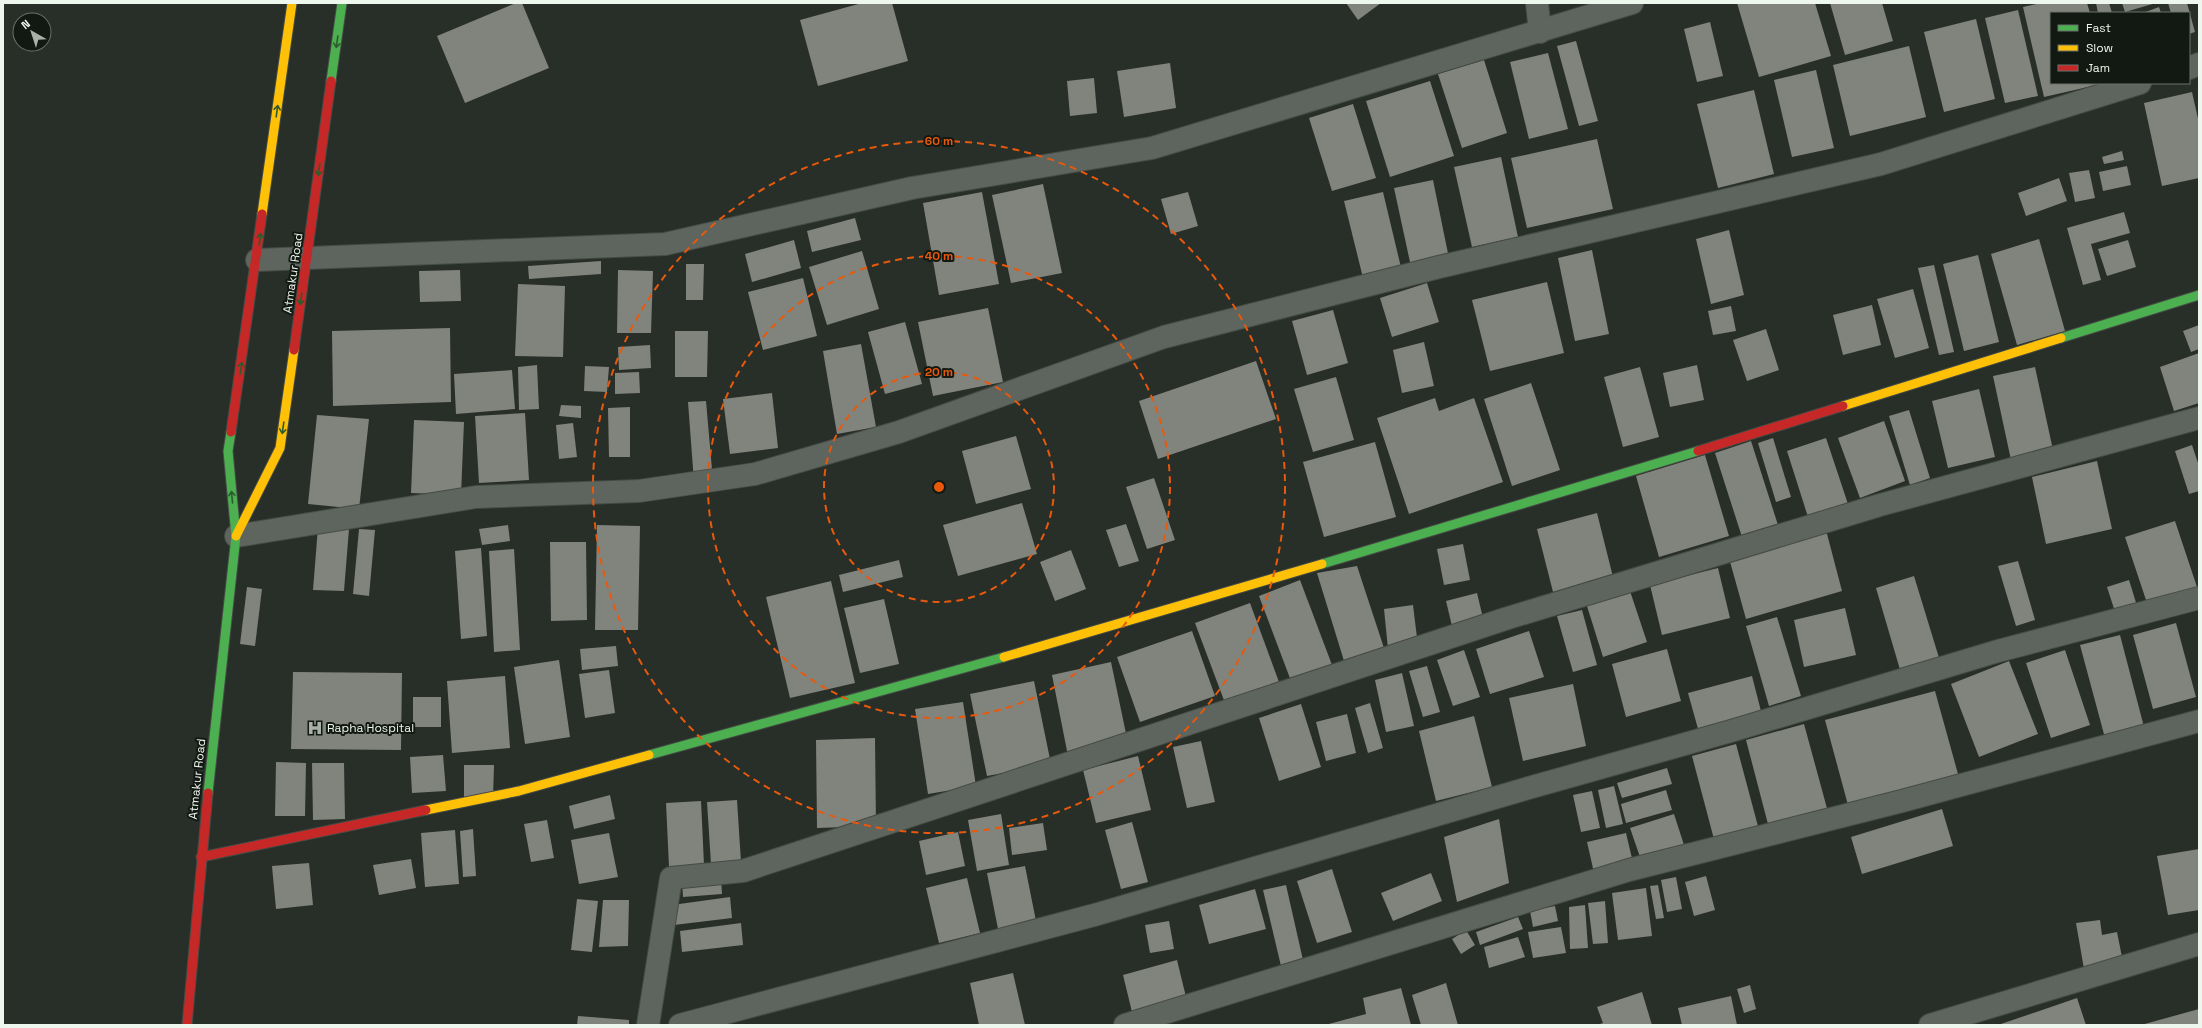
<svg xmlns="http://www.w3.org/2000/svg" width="2202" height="1028" font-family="'Space Grotesk',sans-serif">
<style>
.building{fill:#81847d}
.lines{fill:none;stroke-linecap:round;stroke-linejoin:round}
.street-casing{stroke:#454b45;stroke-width:24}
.fast-casing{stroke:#454b45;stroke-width:11}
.slow-casing{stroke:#454b45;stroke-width:11}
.jam-casing{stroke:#454b45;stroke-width:11}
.street{stroke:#5e645e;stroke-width:22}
.fast{stroke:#4caf50;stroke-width:9}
.slow{stroke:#ffc107;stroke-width:9}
.jam{stroke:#c62828;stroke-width:9}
.oneway{stroke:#2c5c2e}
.ring{fill:none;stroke:#e8590c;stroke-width:2;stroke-dasharray:7 5}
.labels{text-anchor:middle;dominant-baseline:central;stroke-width:4;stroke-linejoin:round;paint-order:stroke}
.street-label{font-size:12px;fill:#edf7ed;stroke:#121812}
.poi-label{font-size:12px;fill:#edf7ed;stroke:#121812;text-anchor:start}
.centre{fill:#e8590c;stroke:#121812;stroke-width:2}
.ring-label{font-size:12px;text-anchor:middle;font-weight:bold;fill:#e8590c;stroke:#121812;stroke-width:4;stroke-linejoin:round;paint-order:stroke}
</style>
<rect width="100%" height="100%" fill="#282e28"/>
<g class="building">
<polygon points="516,3 522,3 549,68 465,103 437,36"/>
<polygon points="862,3 892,3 908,61 818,86 800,20"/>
<polygon points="1346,3 1381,3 1358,20"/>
<polygon points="1737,3 1815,3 1831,56 1759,77"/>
<polygon points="1830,3 1882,3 1893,41 1845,55"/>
<polygon points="2041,3 2087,3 2090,13 2051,13 2051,83 2101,84 2044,97 2023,7"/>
<polygon points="2096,3 2109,3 2112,13 2098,13"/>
<polygon points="2122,3 2156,3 2125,12"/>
<polygon points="2168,3 2187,3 2195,32 2189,34 2189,13 2171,13"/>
<polygon points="2159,7 2161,13 2143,13"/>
<polygon points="2018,10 2038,96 2005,103 1985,18"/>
<polygon points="1976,19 1995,99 1944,112 1924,32"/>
<polygon points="1710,22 1723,76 1697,82 1684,29"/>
<polygon points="1576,41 1598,121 1579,126 1557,46"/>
<polygon points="1909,46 1926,117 1850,136 1833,65"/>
<polygon points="1548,53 1568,129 1529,139 1510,62"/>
<polygon points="1484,60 1507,133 1462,148 1438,74"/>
<polygon points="1170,63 1176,108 1124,117 1117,71"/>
<polygon points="1816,70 1834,148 1792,157 1774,80"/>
<polygon points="1094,78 1097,113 1070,116 1067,81"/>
<polygon points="1430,81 1454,156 1390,177 1366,101"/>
<polygon points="1754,90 1774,174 1718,188 1697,104"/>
<polygon points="2192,92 2199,123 2199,178 2162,186 2144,103"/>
<polygon points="1353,104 1376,178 1332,191 1309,118"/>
<polygon points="1597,139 1613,209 1527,228 1511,158"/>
<polygon points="2122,151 2124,160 2104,164 2102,157"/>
<polygon points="1501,157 1518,237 1472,247 1454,167"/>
<polygon points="2127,166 2131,185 2103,191 2099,172"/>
<polygon points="2089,170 2095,198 2075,202 2069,173"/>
<polygon points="2059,178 2067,201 2026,216 2018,193"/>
<polygon points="1433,180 1451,268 1413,276 1394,188"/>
<polygon points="1043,184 1062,273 1011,283 992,195"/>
<polygon points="982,192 999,284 939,295 923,203"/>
<polygon points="1188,192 1198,226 1171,234 1161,199"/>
<polygon points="1383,192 1404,280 1366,290 1344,201"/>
<polygon points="2124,212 2130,233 2091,244 2101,280 2083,285 2067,228"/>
<polygon points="855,218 861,240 812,252 807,231"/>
<polygon points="1729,230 1744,295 1711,304 1696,239"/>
<polygon points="2039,239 2065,331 2017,345 1991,254"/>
<polygon points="794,240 801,268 752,282 745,254"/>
<polygon points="2128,240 2136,267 2107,276 2098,249"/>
<polygon points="1592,250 1609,334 1575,341 1558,258"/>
<polygon points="862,251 879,309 827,325 809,267"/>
<polygon points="1978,255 1999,342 1964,351 1943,264"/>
<polygon points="601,261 601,274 529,279 528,266"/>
<polygon points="686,264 704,264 703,300 686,300"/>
<polygon points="1934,265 1954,352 1939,355 1918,268"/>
<polygon points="460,270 461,301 420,302 419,271"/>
<polygon points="618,270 653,271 651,333 617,333"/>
<polygon points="803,278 817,336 763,350 748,292"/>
<polygon points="1547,282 1564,353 1490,371 1472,300"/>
<polygon points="1427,283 1439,322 1392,337 1380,298"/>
<polygon points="518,284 565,286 563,357 515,356"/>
<polygon points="1913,289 1929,348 1895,358 1877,299"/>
<polygon points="1872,305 1881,345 1843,355 1833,315"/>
<polygon points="1731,306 1736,331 1713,335 1708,311"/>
<polygon points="988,308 1003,382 933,396 918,322"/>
<polygon points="1333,310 1348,363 1307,375 1292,321"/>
<polygon points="905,322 922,384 885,394 868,332"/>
<polygon points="2199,325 2199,349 2191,352 2183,331"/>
<polygon points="450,328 451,402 333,406 332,331"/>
<polygon points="1766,329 1779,370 1747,381 1733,340"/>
<polygon points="675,331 708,331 707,377 675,377"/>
<polygon points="1424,342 1434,386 1402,393 1393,350"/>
<polygon points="861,344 876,427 837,434 823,351"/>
<polygon points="650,345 651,368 619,370 618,347"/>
<polygon points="2199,353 2199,403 2174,411 2160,367"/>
<polygon points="1256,361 1276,419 1158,459 1139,401"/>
<polygon points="537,365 539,409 519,410 518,367"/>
<polygon points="1697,365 1704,400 1670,407 1663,373"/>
<polygon points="585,366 609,367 607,392 584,391"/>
<polygon points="1640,367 1659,437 1623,447 1604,377"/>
<polygon points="2035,367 2053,450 2011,460 1993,376"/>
<polygon points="512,370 515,409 456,414 454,374"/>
<polygon points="639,372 640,393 615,394 615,373"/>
<polygon points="1336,377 1354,440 1313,452 1294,389"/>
<polygon points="1531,383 1560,470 1512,486 1484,399"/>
<polygon points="1979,389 1995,457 1948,468 1932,401"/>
<polygon points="772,393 778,448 730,454 723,399"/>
<polygon points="1435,398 1439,411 1474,398 1503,482 1409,514 1377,418"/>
<polygon points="706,401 713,481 694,482 688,402"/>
<polygon points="561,405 581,406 581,418 559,416"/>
<polygon points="630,407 630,457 609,457 608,408"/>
<polygon points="1909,410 1930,478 1910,485 1889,416"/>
<polygon points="525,413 529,480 479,483 475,416"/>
<polygon points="317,415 369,419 359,509 308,504"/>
<polygon points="414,420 464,422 461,495 411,493"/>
<polygon points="1884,421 1905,481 1860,498 1838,438"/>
<polygon points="573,423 577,457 559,459 556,425"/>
<polygon points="1016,436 1031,489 976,504 962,451"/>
<polygon points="1773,438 1791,497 1776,502 1758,443"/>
<polygon points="1826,438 1848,504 1808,517 1787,451"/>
<polygon points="1751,441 1778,525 1742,537 1715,453"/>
<polygon points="1375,442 1396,517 1324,537 1303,462"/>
<polygon points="2192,445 2199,466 2199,491 2189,494 2175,451"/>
<polygon points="1705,455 1729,536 1659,557 1636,476"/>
<polygon points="2097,461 2112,529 2046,544 2032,477"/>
<polygon points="1154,478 1175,540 1147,549 1126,487"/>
<polygon points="1022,503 1037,554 958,576 943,525"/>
<polygon points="1597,513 1613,577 1553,592 1537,529"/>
<polygon points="2175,521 2199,593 2149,609 2125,537"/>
<polygon points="1126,524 1139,561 1119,567 1106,530"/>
<polygon points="508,525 510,541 482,545 479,529"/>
<polygon points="597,525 640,526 638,630 595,630"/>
<polygon points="318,527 349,529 344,591 313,590"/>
<polygon points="359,529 375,530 369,596 353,594"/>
<polygon points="1826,530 1842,591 1746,619 1729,558"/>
<polygon points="550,542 586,542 587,620 551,621"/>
<polygon points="1463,544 1470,580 1444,585 1437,549"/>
<polygon points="481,548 487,636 461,639 455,551"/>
<polygon points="514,549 520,650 494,652 489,551"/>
<polygon points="1071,550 1086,589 1055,601 1040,562"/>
<polygon points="899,560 903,577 843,592 839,575"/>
<polygon points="2018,561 2035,620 2016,626 1998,566"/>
<polygon points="1357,566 1384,648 1344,661 1317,573"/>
<polygon points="1718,568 1730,618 1662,635 1650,585"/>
<polygon points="1914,576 1940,661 1901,673 1876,588"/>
<polygon points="1300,580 1332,665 1291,681 1259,596"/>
<polygon points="2129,580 2138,609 2116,615 2107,587"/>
<polygon points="831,581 855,683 790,698 766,597"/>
<polygon points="247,587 262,589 255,646 240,644"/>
<polygon points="1629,588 1647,642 1603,657 1586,603"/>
<polygon points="1477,593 1483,618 1452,626 1446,601"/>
<polygon points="884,599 899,664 860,673 844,608"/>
<polygon points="1250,603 1279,682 1225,703 1195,623"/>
<polygon points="1413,605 1418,646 1388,649 1384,609"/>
<polygon points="1845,608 1856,655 1804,667 1794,620"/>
<polygon points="1582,610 1597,665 1573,672 1557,616"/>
<polygon points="1777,617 1801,696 1769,706 1746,626"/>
<polygon points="2176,623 2196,697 2153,709 2133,635"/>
<polygon points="1192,631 1215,696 1140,722 1117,657"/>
<polygon points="1529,631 1544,677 1490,694 1476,649"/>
<polygon points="2120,635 2144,727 2105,738 2080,645"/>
<polygon points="616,646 618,666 582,670 580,649"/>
<polygon points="1667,649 1681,701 1626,717 1612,664"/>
<polygon points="1464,650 1480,697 1453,706 1437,660"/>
<polygon points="2065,650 2090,725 2051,738 2026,663"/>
<polygon points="559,660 570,737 525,744 514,667"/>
<polygon points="2009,661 2038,734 1979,757 1951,684"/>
<polygon points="1111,662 1128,743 1068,756 1052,675"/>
<polygon points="1427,666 1440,712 1423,717 1409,671"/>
<polygon points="609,670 615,713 585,718 579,674"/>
<polygon points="293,672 402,673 401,750 291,749"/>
<polygon points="1402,673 1414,726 1386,732 1375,680"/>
<polygon points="505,676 510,748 452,753 447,681"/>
<polygon points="1752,676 1763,719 1700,736 1688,693"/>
<polygon points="1034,681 1051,764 987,776 970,694"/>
<polygon points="1573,684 1586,746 1523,761 1509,698"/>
<polygon points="1935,691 1958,774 1848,805 1825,720"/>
<rect x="413" y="697" width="28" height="30"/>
<polygon points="963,702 976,786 928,794 915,709"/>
<polygon points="1370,703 1383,748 1368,753 1355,708"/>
<polygon points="1301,704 1321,767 1279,781 1259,718"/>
<polygon points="1347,714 1356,753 1326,761 1316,722"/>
<polygon points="1474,716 1492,787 1436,801 1419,731"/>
<polygon points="1804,724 1828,812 1769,828 1746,740"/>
<polygon points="875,738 876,826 817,828 816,740"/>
<polygon points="1201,741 1215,802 1187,808 1173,747"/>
<polygon points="1736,744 1759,830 1715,843 1692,756"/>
<polygon points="443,755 446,791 412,793 410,757"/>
<polygon points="1138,756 1151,810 1096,823 1083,770"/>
<polygon points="276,762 306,763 305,816 275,816"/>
<polygon points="312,763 344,763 345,819 313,820"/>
<polygon points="464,765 494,765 493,798 464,797"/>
<polygon points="1667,768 1672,784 1622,798 1617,783"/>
<polygon points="1614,786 1623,824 1606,828 1598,790"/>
<polygon points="1666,790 1672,810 1626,823 1621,804"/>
<polygon points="1592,791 1600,828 1581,832 1573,795"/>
<polygon points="610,795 615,819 574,829 569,806"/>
<polygon points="737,800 741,862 711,864 707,802"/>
<polygon points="701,801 704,865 669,867 666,803"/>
<polygon points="1942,809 1953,846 1862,874 1851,837"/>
<polygon points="1001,814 1009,865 977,871 968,820"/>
<polygon points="1674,814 1684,845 1641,860 1630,828"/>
<polygon points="1499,819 1509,883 1457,902 1444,837"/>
<polygon points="547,820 554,858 531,862 524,824"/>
<polygon points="1132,822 1148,882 1121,889 1105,830"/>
<polygon points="1043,823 1047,850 1012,855 1009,828"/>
<polygon points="473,829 476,876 463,877 460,831"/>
<polygon points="455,830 459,884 425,887 421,833"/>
<polygon points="958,832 965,866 926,875 919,841"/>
<polygon points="609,833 618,877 579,884 571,840"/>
<polygon points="1626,833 1634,867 1595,877 1587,842"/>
<polygon points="2199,849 2199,910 2168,915 2157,856"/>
<polygon points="411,859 416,888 379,895 373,865"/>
<polygon points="309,863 313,905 276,909 272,866"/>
<polygon points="1025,866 1037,926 999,934 987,873"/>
<polygon points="1332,869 1352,932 1317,943 1297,881"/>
<polygon points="1431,873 1442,901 1393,921 1381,893"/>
<polygon points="1706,876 1715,910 1694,916 1685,882"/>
<polygon points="721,877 722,894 683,897 682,880"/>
<polygon points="1676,877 1682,909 1667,912 1661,880"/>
<polygon points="967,878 980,933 939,943 926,888"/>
<polygon points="1286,885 1303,960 1281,966 1263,890"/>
<polygon points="1658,885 1664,918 1656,919 1650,886"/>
<polygon points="1646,888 1652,936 1618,940 1612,893"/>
<polygon points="1255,889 1266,929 1209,944 1199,905"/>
<polygon points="730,897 732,918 674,925 672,905"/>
<polygon points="577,899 598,901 592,952 571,950"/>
<polygon points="603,900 629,900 628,946 599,947"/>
<polygon points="1605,901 1608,943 1593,944 1588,903"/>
<polygon points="1585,905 1588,948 1570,949 1569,907"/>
<polygon points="1555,906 1558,921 1533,927 1530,911"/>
<polygon points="1518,917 1523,929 1480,945 1476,932"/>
<polygon points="2100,920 2102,935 2117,932 2123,962 2084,969 2076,923"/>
<polygon points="1169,921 1174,949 1150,953 1145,925"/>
<polygon points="741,923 743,945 682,952 680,931"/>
<polygon points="1561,927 1566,953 1533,958 1528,932"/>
<polygon points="1466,930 1475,945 1461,954 1452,939"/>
<polygon points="1518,937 1525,957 1489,968 1484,947"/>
<polygon points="1177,960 1186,997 1132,1012 1123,975"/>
<polygon points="1013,973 1025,1025 979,1025 970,983"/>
<polygon points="1446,983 1458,1025 1421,1025 1412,995"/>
<polygon points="1750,985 1756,1009 1744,1013 1737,989"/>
<polygon points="1401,988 1411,1025 1325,1025 1366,1014 1363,998"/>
<polygon points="1642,992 1652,1025 1597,1025 1603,1023 1597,1007"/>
<polygon points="1731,996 1737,1025 1682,1025 1678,1008"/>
<polygon points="2077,998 2086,1025 1998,1025"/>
<polygon points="2199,1009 2199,1025 2141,1025"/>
<polygon points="578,1016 629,1020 629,1025 577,1025"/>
</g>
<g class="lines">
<g class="street-casing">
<g id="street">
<polyline points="1537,3 1540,32"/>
<polyline points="2189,68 2199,64"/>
<polyline points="257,260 665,244 912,188 1152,148 1632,3"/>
<polyline points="236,536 476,497 639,491 755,474 899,432 1164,337 1439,267 1881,164 2140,83"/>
<polyline points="648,1025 671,878 743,871 1508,618 1880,505 2199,418"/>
<polyline points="680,1025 1098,914 1525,789 1731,731 1998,651 2199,598"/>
<polyline points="1125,1025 1629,870 1902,801 2199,721"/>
<polyline points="1930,1025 2199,944"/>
</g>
</g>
<g class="fast-casing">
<g id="fast">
<polyline points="331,81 342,3"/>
<polyline points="2061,338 2199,295"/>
<polyline points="1322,564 1698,451"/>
<polyline points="649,755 1004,657"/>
<polyline points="208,793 236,536 228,451 231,432"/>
</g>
</g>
<g class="slow-casing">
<g id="slow">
<polyline points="262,214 292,3"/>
<polyline points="1843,406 2061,338"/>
<polyline points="236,536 280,448 294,350"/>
<polyline points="1004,657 1322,564"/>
<polyline points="426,810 519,791 649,755"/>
</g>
</g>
<g class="jam-casing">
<g id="jam">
<polyline points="294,350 331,81"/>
<polyline points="231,432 262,214"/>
<polyline points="1698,451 1843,406"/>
<polyline points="201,857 426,810"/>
<polyline points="187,1025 208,793"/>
</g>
</g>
<use href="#street" class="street"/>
<use href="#fast" class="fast"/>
<use href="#slow" class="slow"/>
<use href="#jam" class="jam"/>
</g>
<defs><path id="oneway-shaft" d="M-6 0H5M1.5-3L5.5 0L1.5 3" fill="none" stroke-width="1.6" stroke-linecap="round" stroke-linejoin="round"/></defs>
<g class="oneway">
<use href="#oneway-shaft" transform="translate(337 42) rotate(98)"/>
<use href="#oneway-shaft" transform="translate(277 111) rotate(-82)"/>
<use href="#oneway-shaft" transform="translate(319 170) rotate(98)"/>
<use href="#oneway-shaft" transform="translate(260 239) rotate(-82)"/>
<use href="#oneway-shaft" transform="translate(301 299) rotate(98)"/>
<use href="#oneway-shaft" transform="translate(241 368) rotate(-82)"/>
<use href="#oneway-shaft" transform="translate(283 428) rotate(98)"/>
<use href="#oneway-shaft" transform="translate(232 497) rotate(-95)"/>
</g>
<g class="ring">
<circle cx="939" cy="487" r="115"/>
<circle cx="939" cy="487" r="231"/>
<circle cx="939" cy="487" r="346"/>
</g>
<defs>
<g id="hospital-bare" transform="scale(1.2)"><path d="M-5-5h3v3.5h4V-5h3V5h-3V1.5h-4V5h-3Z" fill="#a8b1a8" stroke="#121812" stroke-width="2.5" paint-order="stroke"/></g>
</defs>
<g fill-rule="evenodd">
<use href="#hospital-bare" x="315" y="728"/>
</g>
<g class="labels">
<g class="street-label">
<text transform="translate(293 273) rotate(-82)">Atmakur Road</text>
<text transform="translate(197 779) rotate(-84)">Atmakur Road</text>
</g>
<g class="poi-label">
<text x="327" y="728">Rapha Hospital</text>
</g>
</g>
<circle cx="939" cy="487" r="6" class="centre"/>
<g class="ring-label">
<text x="939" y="145">60 m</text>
<text x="939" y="260">40 m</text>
<text x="939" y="376">20 m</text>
</g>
<rect width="2202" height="1028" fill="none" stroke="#edf7ed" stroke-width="8"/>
<rect x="2050" y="12" width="140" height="72" fill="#121812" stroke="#6a716a"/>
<rect x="2058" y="25" width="20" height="6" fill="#4caf50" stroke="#6a716a"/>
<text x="2086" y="32" font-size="12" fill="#edf7ed">Fast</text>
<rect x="2058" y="45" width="20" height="6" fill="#ffc107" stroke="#6a716a"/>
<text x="2086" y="52" font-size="12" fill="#edf7ed">Slow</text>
<rect x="2058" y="65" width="20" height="6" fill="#c62828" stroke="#6a716a"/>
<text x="2086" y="72" font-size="12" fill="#edf7ed">Jam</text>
<g transform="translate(32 32) rotate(321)"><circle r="19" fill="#121812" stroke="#6a716a"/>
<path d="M0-3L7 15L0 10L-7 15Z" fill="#a8b1a8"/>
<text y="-6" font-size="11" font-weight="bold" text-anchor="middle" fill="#edf7ed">N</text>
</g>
</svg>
